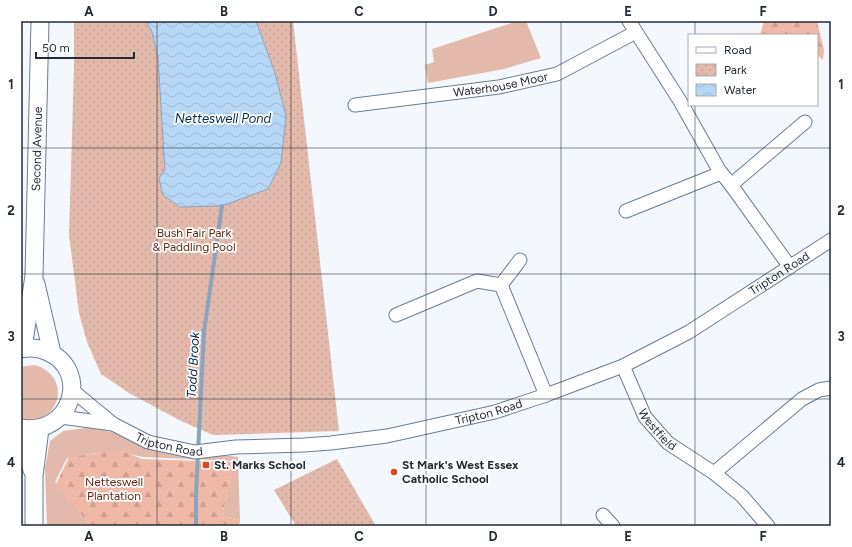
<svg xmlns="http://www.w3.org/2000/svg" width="852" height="547" font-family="Figtree,sans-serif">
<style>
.green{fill:#e3b9ac}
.forest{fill:url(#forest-firs)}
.park{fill:url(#park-dots)}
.water{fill:url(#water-waves);stroke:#8ba3bc}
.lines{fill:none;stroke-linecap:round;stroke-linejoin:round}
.stream{stroke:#8ba3bc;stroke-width:4}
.minor-casing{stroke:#697d91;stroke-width:15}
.major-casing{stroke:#697d91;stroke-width:19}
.minor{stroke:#fff;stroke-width:13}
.major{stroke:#fff;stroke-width:17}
.grid{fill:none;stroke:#232b34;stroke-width:1;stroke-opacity:0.55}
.poi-dot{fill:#d44c21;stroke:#fff;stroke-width:1.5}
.labels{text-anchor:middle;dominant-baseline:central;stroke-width:3.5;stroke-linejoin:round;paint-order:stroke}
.street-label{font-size:12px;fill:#232b34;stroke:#fff}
.park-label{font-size:12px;fill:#672511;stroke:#fff}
.poi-label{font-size:12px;font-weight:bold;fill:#232b34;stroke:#fff;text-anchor:start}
.water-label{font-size:13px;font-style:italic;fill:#002c50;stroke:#fff}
.neatline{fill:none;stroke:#232b34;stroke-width:1.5}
.grid-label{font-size:13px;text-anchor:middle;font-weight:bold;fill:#232b34}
</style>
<defs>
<pattern id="forest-firs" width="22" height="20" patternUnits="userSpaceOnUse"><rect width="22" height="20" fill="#f0b8a7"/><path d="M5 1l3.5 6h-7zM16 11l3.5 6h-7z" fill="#ce9e90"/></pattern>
<pattern id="park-dots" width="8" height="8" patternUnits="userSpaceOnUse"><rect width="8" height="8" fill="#e3b9ac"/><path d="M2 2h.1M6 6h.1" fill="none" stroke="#c29f95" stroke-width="1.8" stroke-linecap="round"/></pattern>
<pattern id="water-waves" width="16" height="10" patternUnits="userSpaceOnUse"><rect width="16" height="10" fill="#b7d7f7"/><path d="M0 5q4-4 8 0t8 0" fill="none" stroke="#9db9d4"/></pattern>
</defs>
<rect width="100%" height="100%" fill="#f4f8fd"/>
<g class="green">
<polygon points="518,21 526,21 541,58 504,69 428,83 425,65 434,62 432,49"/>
<path d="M35,365C76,378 56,430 21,418V367L26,366Z"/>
<polygon points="92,427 148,442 195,452 238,457 240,520 222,516 234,461 143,457 120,452 96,453 67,458 55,482 91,526 47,526 45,468 50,441 63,431"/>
</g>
<g class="forest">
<polygon points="764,21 785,21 787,22 789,21 817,21 824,50 823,60 817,55 817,35 760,35"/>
<polygon points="120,450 142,459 234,462 222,516 240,520 239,526 91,526 56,484 69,457"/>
</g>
<g class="park">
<polygon points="74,21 293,21 339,431 213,435 181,421 129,393 101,374 87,342 79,313 69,235 74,68"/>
<polygon points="337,459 376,526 296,526 274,490"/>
</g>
<polygon class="water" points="146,21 256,21 275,73 286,116 281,163 268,189 222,206 180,207 163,195 159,178 165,170 158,58 152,32"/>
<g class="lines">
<polyline class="stream" points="196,526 196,493 204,332 222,206"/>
<g class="minor-casing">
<g id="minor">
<polyline points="629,21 680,101 719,170 731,185 790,267"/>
<path id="s1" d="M355,105L499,87L557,74L636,32"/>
<polyline points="731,185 805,122"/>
<polyline points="626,211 721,173"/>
<polyline points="501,285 520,260"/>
<polyline points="396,315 477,281 501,285 546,395"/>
<path id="s2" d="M623,366L645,417L668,443L714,473L742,496L768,526"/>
<path id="s3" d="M72,390L113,424L148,442L195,452L236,447L304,445L331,443L387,436L495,412L546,395L623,366L689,332L831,240"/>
<polyline points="61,417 113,424"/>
<polyline points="714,473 802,399 819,390 831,388"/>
<polyline points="603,515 613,526"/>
</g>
</g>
<g class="major-casing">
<g id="major">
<polyline points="36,284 52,353"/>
<path id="s4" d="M23,348L34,276L40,21"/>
<path d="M21,349C30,347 40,348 48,352C91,371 72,436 21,428"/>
<polyline points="21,434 32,470"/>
<polyline points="34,526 34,476 40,429"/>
</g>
</g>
<use href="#minor" class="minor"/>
<use href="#major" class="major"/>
</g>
<path class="grid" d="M157,21V526M291,21V526M426,21V526M561,21V526M695,21V35M695,105V526M21,148H831M21,274H831M21,399H831"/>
<g class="poi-dot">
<rect x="202" y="461" width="8" height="8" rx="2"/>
<circle cx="394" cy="472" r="4"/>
</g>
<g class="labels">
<g class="street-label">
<text stroke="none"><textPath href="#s1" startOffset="147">Waterhouse Moor</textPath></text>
<text stroke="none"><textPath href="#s4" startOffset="200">Second Avenue</textPath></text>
<text stroke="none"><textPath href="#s3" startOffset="762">Tripton Road</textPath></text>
<text stroke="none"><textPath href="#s3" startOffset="438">Tripton Road</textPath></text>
<text stroke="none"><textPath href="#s2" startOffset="73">Westfield</textPath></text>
<text stroke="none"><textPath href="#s3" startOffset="114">Tripton Road</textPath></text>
</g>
<g class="park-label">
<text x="194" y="233">Bush Fair Park<tspan x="194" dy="14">&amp; Paddling Pool</tspan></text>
<text x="114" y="482">Netteswell<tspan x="114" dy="14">Plantation</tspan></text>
</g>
<g class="poi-label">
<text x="214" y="465">St. Marks School</text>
<text x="402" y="465">St Mark's West Essex<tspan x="402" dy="14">Catholic School</tspan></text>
</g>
<g class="water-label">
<text x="223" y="118">Netteswell Pond</text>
<text transform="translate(193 365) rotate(-87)">Todd Brook</text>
</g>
</g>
<rect width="852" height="547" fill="none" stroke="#ffffff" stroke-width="44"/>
<rect x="688" y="34" width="130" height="72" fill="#ffffff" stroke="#a7aaae"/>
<rect x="696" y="47" width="20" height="6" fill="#ffffff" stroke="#a7aaae"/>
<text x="724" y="54" font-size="12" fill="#232b34">Road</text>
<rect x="696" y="64" width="20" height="12" fill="url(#park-dots)" stroke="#a7aaae"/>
<text x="724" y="74" font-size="12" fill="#232b34">Park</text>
<rect x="696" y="84" width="20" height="12" fill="url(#water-waves)" stroke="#a7aaae"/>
<text x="724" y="94" font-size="12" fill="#232b34">Water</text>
<path d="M36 52v6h98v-6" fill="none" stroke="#232b34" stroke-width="2"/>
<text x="42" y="52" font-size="12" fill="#232b34" stroke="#ffffff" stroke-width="3" paint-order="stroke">50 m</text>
<rect x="22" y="22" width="808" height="503" class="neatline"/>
<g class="grid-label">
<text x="89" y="16">A</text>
<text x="224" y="16">B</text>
<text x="359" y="16">C</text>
<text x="493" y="16">D</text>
<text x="628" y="16">E</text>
<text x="763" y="16">F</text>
<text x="11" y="89">1</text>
<text x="841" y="89">1</text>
<text x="11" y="215">2</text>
<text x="841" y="215">2</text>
<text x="11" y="341">3</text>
<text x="841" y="341">3</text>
<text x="11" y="467">4</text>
<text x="841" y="467">4</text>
<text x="89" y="541">A</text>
<text x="224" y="541">B</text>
<text x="359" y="541">C</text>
<text x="493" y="541">D</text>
<text x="628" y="541">E</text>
<text x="763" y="541">F</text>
</g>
</svg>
